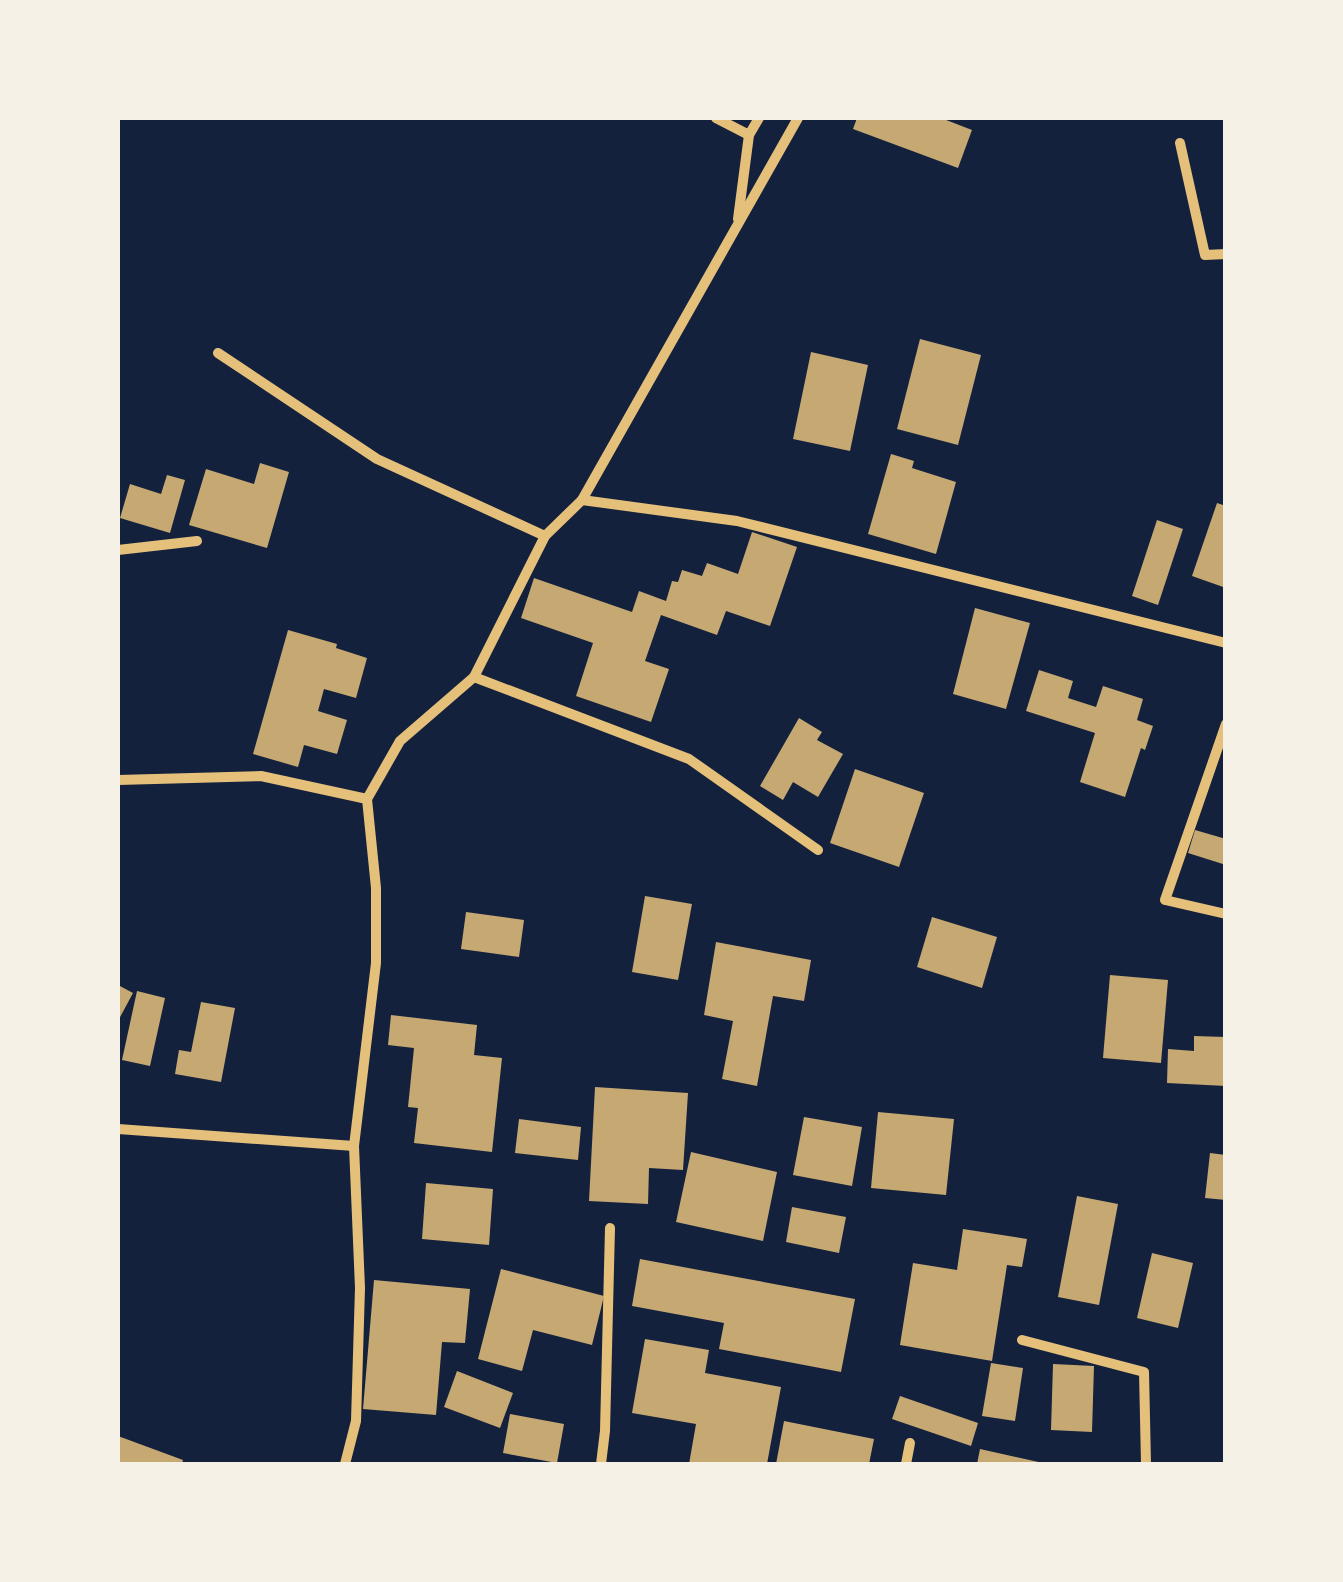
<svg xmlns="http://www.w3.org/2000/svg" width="1343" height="1582" font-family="'Open Sans',sans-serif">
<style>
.building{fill:#c6a872}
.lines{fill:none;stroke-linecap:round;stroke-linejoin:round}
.minor{stroke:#e5c07b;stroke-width:10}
</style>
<rect width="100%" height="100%" fill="#14213d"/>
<g class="building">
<polygon points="857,118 941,118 972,130 958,168 853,129"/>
<polygon points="920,339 981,355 958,445 897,429"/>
<polygon points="811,352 868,365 850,451 793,439"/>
<polygon points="891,454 914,461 912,468 956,482 936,554 868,534"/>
<polygon points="260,463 289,472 267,548 189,525 206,469 254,484"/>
<polygon points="167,475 185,480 170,533 120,518 130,484 161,494"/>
<polygon points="1217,503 1226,506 1226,588 1192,576"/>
<polygon points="1157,520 1183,529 1158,605 1132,596"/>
<polygon points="752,532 797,547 770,626 726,611 717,635 661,615 645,661 669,669 651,722 576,696 593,643 521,618 534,578 632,612 639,591 666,601 672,581 678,582 682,570 702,576 707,563 738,574"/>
<polygon points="975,608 1030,623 1006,709 953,694"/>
<polygon points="288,630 337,644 336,648 367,658 356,698 324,689 318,711 347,720 337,754 304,745 298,767 253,754"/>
<polygon points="1039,670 1073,681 1068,698 1096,707 1103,686 1143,699 1137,720 1153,726 1145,750 1141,748 1125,797 1080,782 1095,733 1026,711"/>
<polygon points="799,718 822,732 817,740 843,754 818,797 793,782 783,800 760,786"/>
<polygon points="855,769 924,793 899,867 830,843"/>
<polygon points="1195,830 1226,839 1226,865 1188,853"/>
<polygon points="645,896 692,904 678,980 632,972"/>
<polygon points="466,912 524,920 519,957 461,949"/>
<polygon points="932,917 997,937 982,988 917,967"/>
<polygon points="716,942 811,960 804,1001 773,996 757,1086 722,1079 733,1021 704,1015"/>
<polygon points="1110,975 1168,980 1161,1063 1103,1058"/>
<polygon points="118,985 133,993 118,1021"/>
<polygon points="137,991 165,998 150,1066 122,1060"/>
<polygon points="201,1002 235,1008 221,1082 175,1074 179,1050 191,1052"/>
<polygon points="391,1015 477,1025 474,1055 502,1058 492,1152 414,1143 418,1108 408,1107 414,1048 388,1045"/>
<polygon points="1194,1036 1226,1037 1226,1086 1167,1083 1168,1049 1194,1051"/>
<polygon points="595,1087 688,1093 683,1170 649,1168 648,1204 589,1201"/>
<polygon points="878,1112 954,1119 946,1195 871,1188"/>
<polygon points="804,1117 862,1127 852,1186 793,1175"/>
<polygon points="519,1119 581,1127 578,1160 515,1153"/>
<polygon points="691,1152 777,1172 763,1241 676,1222"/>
<polygon points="1210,1153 1226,1155 1226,1200 1205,1198"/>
<polygon points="426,1183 493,1189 489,1245 422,1239"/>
<polygon points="1077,1196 1118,1204 1099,1305 1058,1297"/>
<polygon points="792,1207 846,1217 839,1253 786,1242"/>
<polygon points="963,1229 1027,1239 1022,1267 1007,1265 992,1361 900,1345 913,1263 957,1270"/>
<polygon points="1152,1253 1193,1263 1178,1328 1137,1318"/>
<polygon points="640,1259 855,1299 841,1372 719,1349 724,1323 632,1306"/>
<polygon points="501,1269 604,1296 592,1345 533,1330 522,1371 478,1359"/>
<polygon points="374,1280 470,1289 465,1343 442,1342 436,1415 363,1409"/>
<polygon points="645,1339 709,1350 705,1373 781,1387 767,1464 689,1464 696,1424 632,1413"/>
<polygon points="991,1363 1023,1368 1015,1421 982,1416"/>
<polygon points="1053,1364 1094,1366 1092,1432 1051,1430"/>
<polygon points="457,1371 513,1393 500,1428 444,1407"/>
<polygon points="900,1396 978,1423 971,1446 892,1419"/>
<polygon points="510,1414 564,1424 557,1463 503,1453"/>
<polygon points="784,1421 874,1439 869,1464 776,1464"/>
<polygon points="118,1436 183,1460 182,1464 118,1464"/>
<polygon points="980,1449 1043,1463 1043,1464 977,1464"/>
</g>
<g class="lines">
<g class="minor">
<polyline points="716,118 749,135"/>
<polyline points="1180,143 1205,255 1226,254"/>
<polyline points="738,219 749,135 759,118"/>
<polyline points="218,353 377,459 545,536"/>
<polyline points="582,500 737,521 1226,643"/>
<polyline points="118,550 197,541"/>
<polyline points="474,677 689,759 818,850"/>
<polyline points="1226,724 1165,900 1226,914"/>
<polyline points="118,780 261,776 367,799"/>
<polyline points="118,1129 354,1146"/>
<polyline points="1022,1340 1144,1372 1146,1464"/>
<polyline points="345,1464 356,1421 360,1288 354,1146 376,963 376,888 367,799 400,741 474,677 545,536 582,500 798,118"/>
<polyline points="601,1464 605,1431 610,1228"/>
<polyline points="906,1464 910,1443"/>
</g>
</g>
<rect width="1343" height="1582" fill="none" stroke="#f6f1e7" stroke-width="240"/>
</svg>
